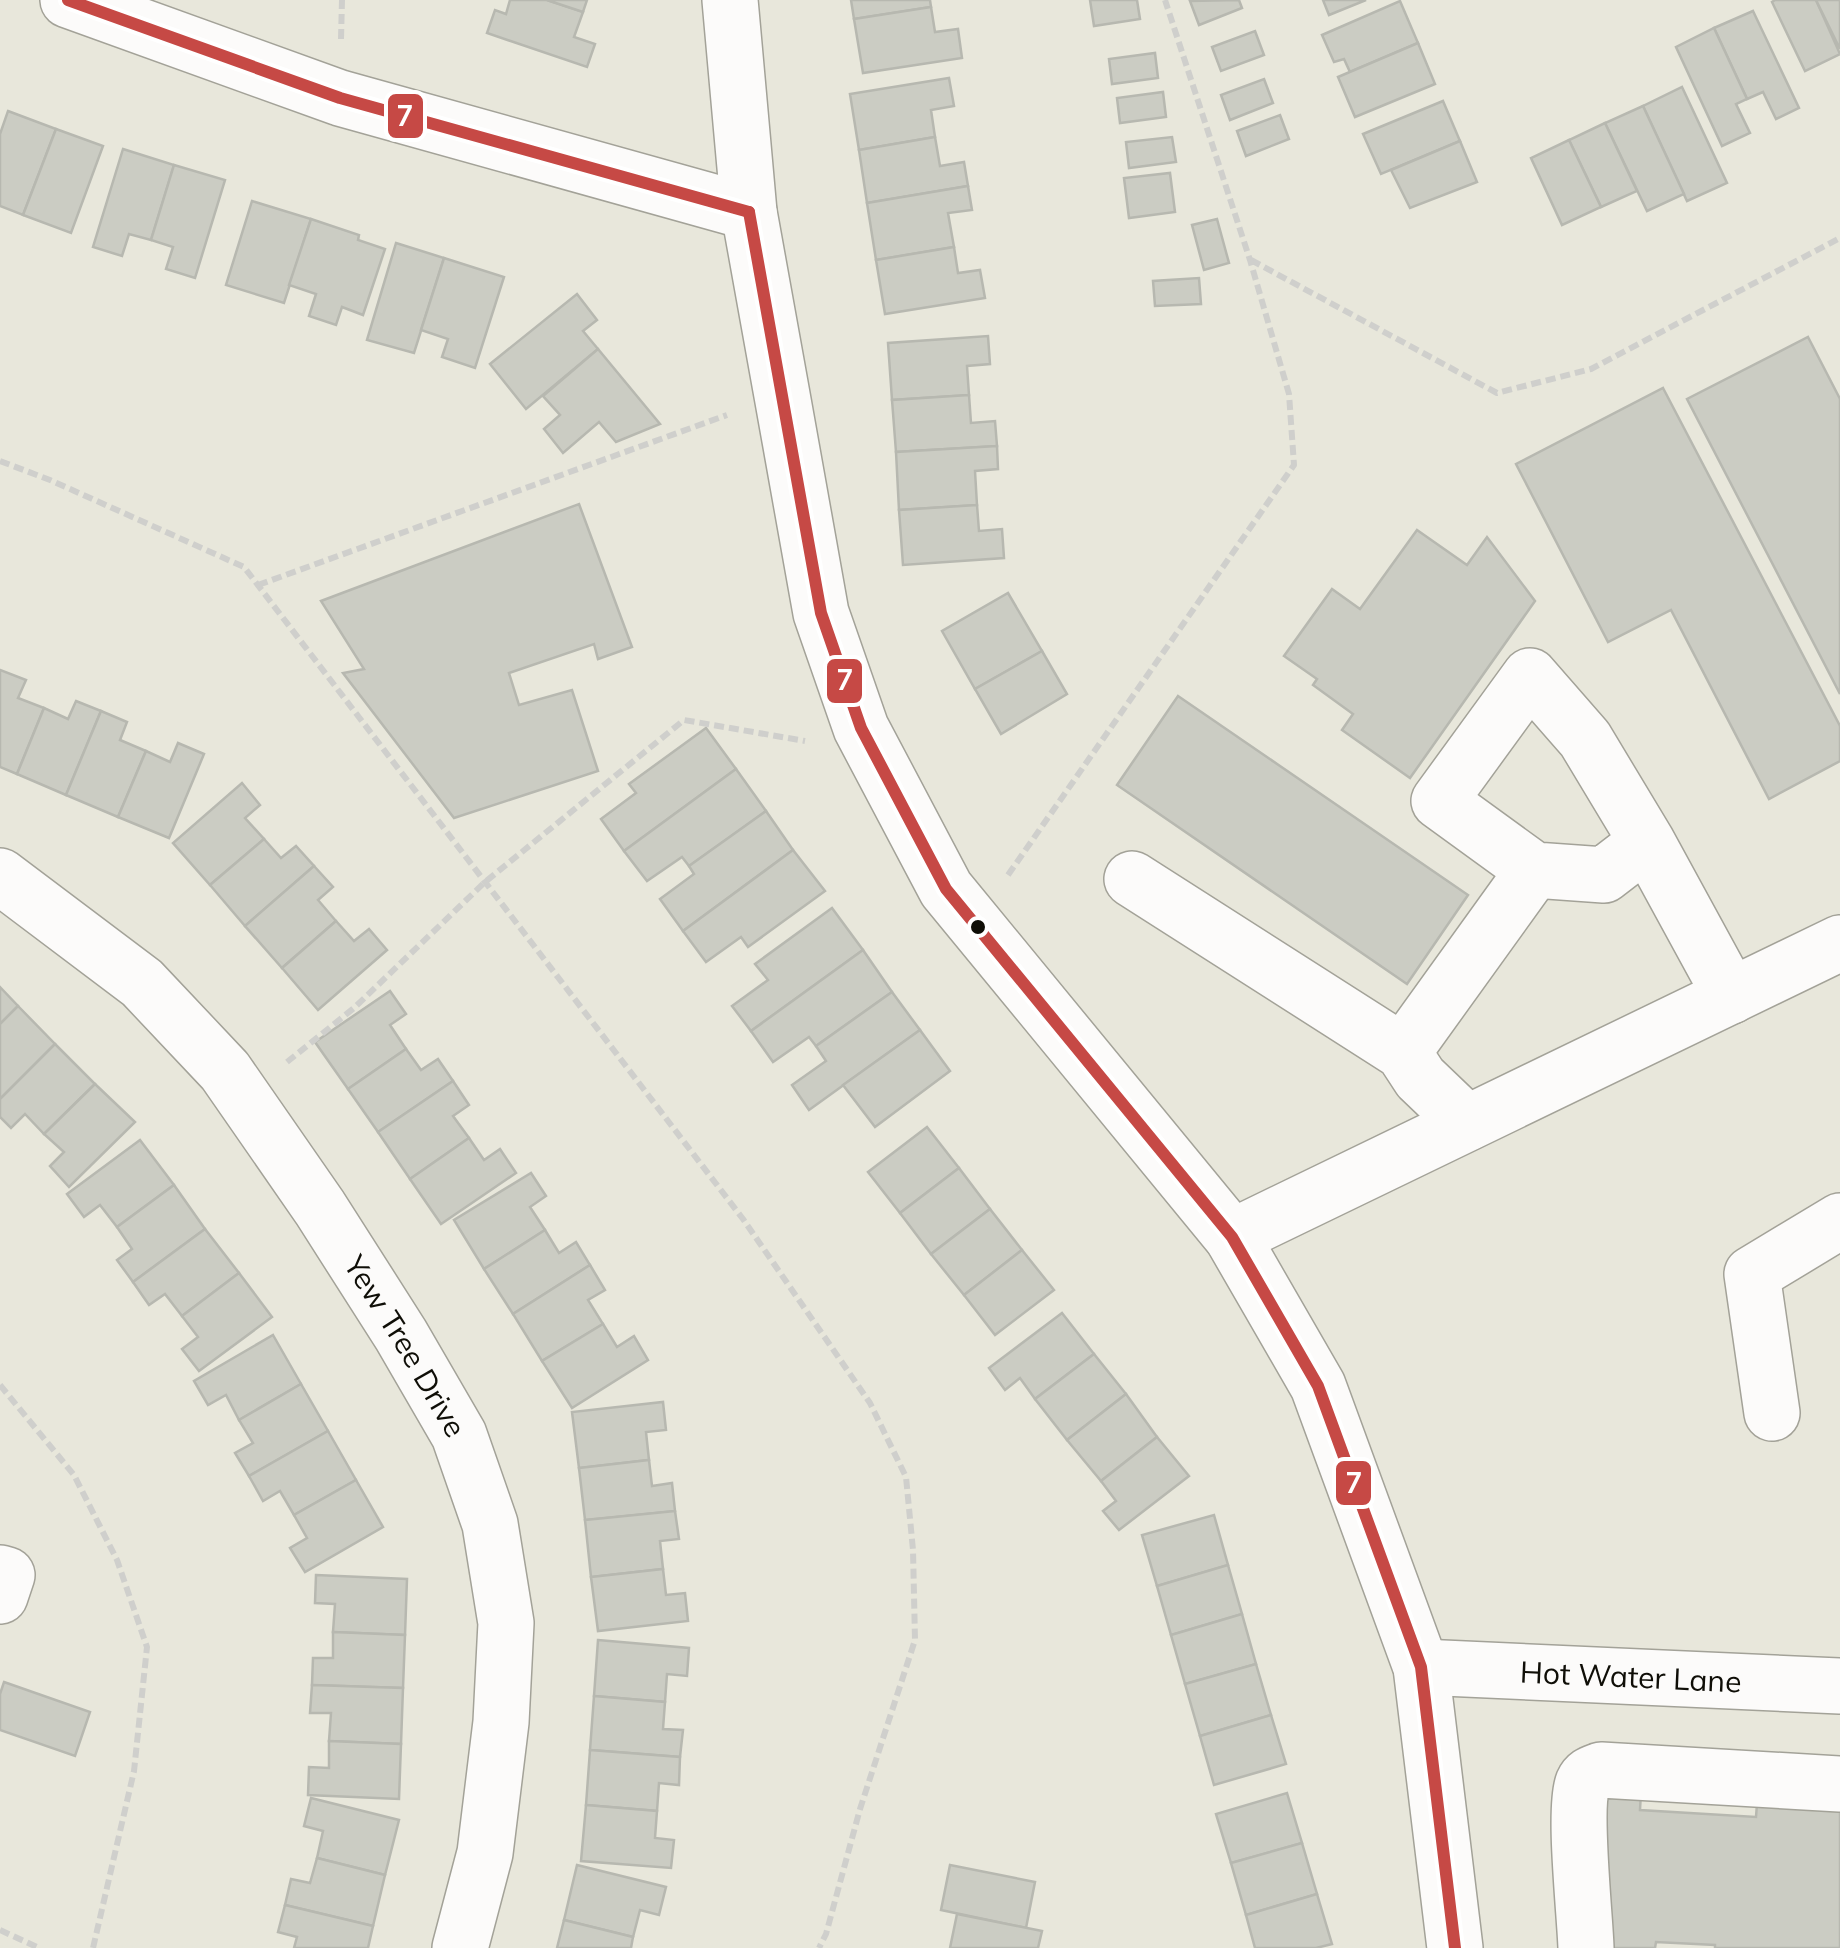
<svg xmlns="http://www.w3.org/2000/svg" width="1840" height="1948" font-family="Mulish,sans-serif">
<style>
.building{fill:#cbccc3;stroke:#b7b8b0;stroke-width:2.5}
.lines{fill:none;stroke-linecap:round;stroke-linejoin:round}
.minor-casing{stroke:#a3a298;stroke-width:58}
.major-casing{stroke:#a3a298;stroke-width:58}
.path{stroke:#cfcfcc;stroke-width:6;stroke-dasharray:10 5;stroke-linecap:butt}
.minor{stroke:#fcfbfa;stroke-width:55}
.major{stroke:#fcfbfa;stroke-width:55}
.bus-1-casing{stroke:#fff;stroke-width:20}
.bus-1{stroke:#c64945;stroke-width:12}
.bus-dot{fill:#0f0e07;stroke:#fff;stroke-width:4}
.labels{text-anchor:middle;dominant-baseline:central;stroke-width:9;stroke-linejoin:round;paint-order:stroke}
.street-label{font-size:30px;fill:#0f0e07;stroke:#fff}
.line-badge{stroke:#fff;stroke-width:4}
.badge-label{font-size:28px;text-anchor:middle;font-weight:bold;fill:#fff}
</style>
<rect width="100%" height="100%" fill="#e8e7db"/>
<g class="building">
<polygon points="510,0 547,0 583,12 574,37 595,44 587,67 487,33 495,10 506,14"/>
<polygon points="547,0 587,0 583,12"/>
<polygon points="851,0 930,0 931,7 854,19"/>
<polygon points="1090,0 1137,0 1140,19 1094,26"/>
<polygon points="1239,0 1242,8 1199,25 1190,1"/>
<polygon points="1323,0 1366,0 1329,15"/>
<polygon points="1775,0 1816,0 1840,54 1805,71 1772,2"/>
<polygon points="1816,0 1840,0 1840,49"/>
<polygon points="1400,1 1418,43 1350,72 1344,59 1334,62 1322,35"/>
<polygon points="931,7 935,32 958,29 962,58 863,73 854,19"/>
<polygon points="1753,11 1799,108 1776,119 1763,92 1747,99 1714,28"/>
<polygon points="1714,28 1747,99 1736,104 1750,133 1722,146 1676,47"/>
<polygon points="1255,31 1264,55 1221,71 1212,47"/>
<polygon points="1418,43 1435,84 1355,117 1338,77"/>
<polygon points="1155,53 1158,78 1112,84 1109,59"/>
<polygon points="949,78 954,106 931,110 935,137 859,150 850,94"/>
<polygon points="1264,79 1273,103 1230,120 1221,95"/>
<polygon points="1682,87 1727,183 1687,201 1643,106"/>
<polygon points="1163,92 1166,117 1120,123 1117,98"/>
<polygon points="1443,101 1460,141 1381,174 1363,134"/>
<polygon points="1643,106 1684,194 1647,211 1605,123"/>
<polygon points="8,111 56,129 23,215 0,206 0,134"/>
<polygon points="1280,115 1289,139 1246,156 1237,131"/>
<polygon points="1605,123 1637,191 1601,207 1569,140"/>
<polygon points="56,129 103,146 71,233 23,215"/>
<polygon points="935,137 940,166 964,162 968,186 867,203 859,150"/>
<polygon points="1172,137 1176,162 1129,168 1126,142"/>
<polygon points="1569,140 1601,207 1562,225 1531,158"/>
<polygon points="1460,141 1477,182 1410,208 1391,170"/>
<polygon points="123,149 174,165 151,240 129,234 122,256 93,247"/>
<polygon points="174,165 225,180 195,278 166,269 173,247 151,240"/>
<polygon points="1170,173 1175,212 1129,218 1124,178"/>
<polygon points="968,186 972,210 948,213 954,247 876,260 867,203"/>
<polygon points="252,201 311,219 284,303 226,285"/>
<polygon points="311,219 359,235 358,240 385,249 363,315 342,307 336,325 309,316 316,294 289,285"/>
<polygon points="1217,219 1229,263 1204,270 1192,225"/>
<polygon points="396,243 444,258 414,353 367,340"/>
<polygon points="954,247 958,273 980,270 985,298 885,314 876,260"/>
<polygon points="444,258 504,277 475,368 442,357 448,339 421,330"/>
<polygon points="1199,278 1201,304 1155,306 1153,281"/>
<polygon points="577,294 597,320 583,331 598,349 526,409 490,364"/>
<polygon points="988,336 990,364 967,366 969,395 892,400 888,343"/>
<polygon points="1808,337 1840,399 1840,694 1687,399"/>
<polygon points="598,349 660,424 616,442 599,422 563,453 544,429 560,415 543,396"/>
<polygon points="1663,388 1840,726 1840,761 1769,799 1671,610 1608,642 1516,464"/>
<polygon points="969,395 971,423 995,421 997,446 896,452 892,400"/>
<polygon points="997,446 998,469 975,471 977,505 899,510 896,452"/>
<polygon points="579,504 632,647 598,659 594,644 509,673 519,705 572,690 598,771 454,818 343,673 364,669 321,601"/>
<polygon points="977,505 979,531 1002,529 1004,558 903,565 899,510"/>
<polygon points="1417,530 1467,565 1487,537 1535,601 1410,778 1342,730 1353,714 1313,685 1317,679 1284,656 1332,589 1360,609"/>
<polygon points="1008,593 1042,651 975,689 942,631"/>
<polygon points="1042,651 1067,694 1001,734 975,689"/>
<polygon points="0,670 26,680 18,698 44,708 17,774 0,767"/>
<polygon points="1178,696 1468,895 1407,984 1117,785"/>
<polygon points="76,701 101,711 66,795 17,774 44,708 68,719"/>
<polygon points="101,711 127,722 120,740 146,751 118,817 66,795"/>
<polygon points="706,728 736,769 624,851 601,819 636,793 629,784"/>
<polygon points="178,743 204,754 169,838 118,817 146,751 170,762"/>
<polygon points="736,769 766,811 689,866 682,857 647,881 624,851"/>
<polygon points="242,783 260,805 245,818 264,839 210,885 173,843"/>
<polygon points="766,811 793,850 683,931 660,899 694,874 689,866"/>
<polygon points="264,839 281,858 296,846 314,866 245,926 210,885"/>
<polygon points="793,850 825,891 748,947 741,937 706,962 683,931"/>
<polygon points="314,866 333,887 318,900 336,921 282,968 245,926"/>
<polygon points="832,908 863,950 751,1031 732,1006 768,980 755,964"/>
<polygon points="336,921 354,941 369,929 387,950 318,1010 282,968"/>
<polygon points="863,950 892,992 816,1046 809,1037 773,1062 751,1031"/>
<polygon points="0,987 18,1006 0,1024"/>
<polygon points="390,991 406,1014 390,1025 406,1049 348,1089 315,1042"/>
<polygon points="892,992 920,1030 809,1110 792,1085 826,1061 816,1046"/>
<polygon points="18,1006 55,1044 0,1099 0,1024"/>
<polygon points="920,1030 950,1071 875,1127 843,1085"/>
<polygon points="55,1044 95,1084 44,1134 25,1114 11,1128 0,1117 0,1099"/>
<polygon points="406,1049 421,1070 438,1059 453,1081 378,1132 348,1089"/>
<polygon points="453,1081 469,1105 453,1116 469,1138 410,1179 378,1132"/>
<polygon points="95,1084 135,1122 69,1187 50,1166 64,1152 44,1134"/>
<polygon points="927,1127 959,1168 900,1213 868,1172"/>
<polygon points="469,1138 484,1160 500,1149 516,1173 441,1224 410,1179"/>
<polygon points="140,1140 174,1185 117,1227 100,1205 84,1217 67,1194"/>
<polygon points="959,1168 990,1209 931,1254 900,1213"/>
<polygon points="531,1173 546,1196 530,1207 545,1230 484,1269 454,1220"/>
<polygon points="174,1185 205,1229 133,1282 117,1260 132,1249 117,1227"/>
<polygon points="990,1209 1022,1250 964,1295 931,1254"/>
<polygon points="205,1229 239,1273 182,1316 165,1294 149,1305 133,1282"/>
<polygon points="545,1230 559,1253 576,1242 590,1265 513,1314 484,1269"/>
<polygon points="1022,1250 1054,1290 995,1335 964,1295"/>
<polygon points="590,1265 605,1290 588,1300 603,1324 542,1361 513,1314"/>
<polygon points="239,1273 272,1317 199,1371 182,1349 198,1337 182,1316"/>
<polygon points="1062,1313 1094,1354 1035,1399 1020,1378 1005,1390 989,1368"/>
<polygon points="603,1324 617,1347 634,1336 648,1360 572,1408 542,1361"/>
<polygon points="273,1335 301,1384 239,1420 226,1395 208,1405 194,1381"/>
<polygon points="1094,1354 1126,1394 1067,1440 1035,1399"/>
<polygon points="301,1384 328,1431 249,1476 235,1453 253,1443 239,1420"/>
<polygon points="1126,1394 1157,1437 1101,1481 1067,1440"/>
<polygon points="663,1402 666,1430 646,1432 649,1460 579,1468 572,1412"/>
<polygon points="328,1431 356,1480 294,1515 280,1491 263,1501 249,1476"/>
<polygon points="1157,1437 1189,1476 1119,1530 1103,1511 1116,1501 1101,1481"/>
<polygon points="649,1460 652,1486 672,1483 675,1511 585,1520 579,1468"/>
<polygon points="356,1480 383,1527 305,1572 290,1548 307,1538 294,1515"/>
<polygon points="675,1511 679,1539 660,1541 663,1569 591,1577 585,1520"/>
<polygon points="1214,1515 1228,1565 1157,1586 1142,1535"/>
<polygon points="1228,1565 1242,1614 1171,1635 1157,1586"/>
<polygon points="663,1569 666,1595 685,1593 688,1621 598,1631 591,1577"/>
<polygon points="316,1575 407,1579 405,1635 333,1632 335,1604 315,1603"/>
<polygon points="1242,1614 1256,1664 1185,1684 1171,1635"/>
<polygon points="333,1632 405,1635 403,1688 312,1685 313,1658 333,1658"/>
<polygon points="598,1640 689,1648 687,1676 667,1674 665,1702 594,1696"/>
<polygon points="1256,1664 1271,1715 1200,1736 1185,1684"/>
<polygon points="4,1682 90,1712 75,1756 0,1730 0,1694"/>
<polygon points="312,1685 403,1688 401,1744 329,1741 331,1713 310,1713"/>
<polygon points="594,1696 665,1702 663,1729 683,1730 680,1757 590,1750"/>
<polygon points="1271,1715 1286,1764 1214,1785 1200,1736"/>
<polygon points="329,1741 401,1744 399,1799 308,1795 309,1767 329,1768"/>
<polygon points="590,1750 680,1757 679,1785 659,1783 657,1811 586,1805"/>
<polygon points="1601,1789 1641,1792 1640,1810 1756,1817 1757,1804 1840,1809 1840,1948 1715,1948 1715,1945 1656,1942 1655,1948 1592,1948"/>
<polygon points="1287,1793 1302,1843 1231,1863 1216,1814"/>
<polygon points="311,1798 399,1820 385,1875 317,1858 323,1831 304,1826"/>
<polygon points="586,1805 657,1811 655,1838 674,1840 671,1868 581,1861"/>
<polygon points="1302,1843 1317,1894 1246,1915 1231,1863"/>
<polygon points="317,1858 385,1875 373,1926 285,1905 291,1879 310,1883"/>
<polygon points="577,1865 666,1887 659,1915 640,1910 633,1937 564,1920"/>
<polygon points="950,1865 1035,1882 1026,1928 941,1910"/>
<polygon points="1317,1894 1332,1944 1316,1948 1255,1948 1246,1915"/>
<polygon points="285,1905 373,1926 368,1948 294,1948 297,1937 278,1932"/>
<polygon points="957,1914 1042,1931 1038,1948 950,1948"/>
<polygon points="564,1920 633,1937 631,1948 557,1948"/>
</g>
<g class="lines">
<g class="minor-casing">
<g id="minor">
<polyline points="68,0 340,98 749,212"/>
<polyline points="1647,842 1604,875 1534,870 1439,801 1530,676 1585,739 1647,842 1731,996"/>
<path id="s1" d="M0,876L142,983L225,1071L320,1208L401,1335L459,1435L490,1524L506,1623L501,1722L485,1853L460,1948"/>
<polyline points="1132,879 1403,1052 1420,1078 1467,1123"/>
<polyline points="1403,1052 1534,870"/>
<polyline points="1232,1237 1840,943"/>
<polyline points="1772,1413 1752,1274 1840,1221"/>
<polyline points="0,1573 7,1575 0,1596"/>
<path id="s2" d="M1421,1667L1840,1686"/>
<path d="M1586,1948C1585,1915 1573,1808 1583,1783C1587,1774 1593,1773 1601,1770L1840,1784"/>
</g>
</g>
<g class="major-casing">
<polyline id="major" points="730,0 749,212 782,395 821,613 861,728 946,889 1232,1237 1318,1386 1421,1667 1455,1948"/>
</g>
<g class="path">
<polyline points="341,39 342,0"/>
<polyline points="1251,260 1497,393 1591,369 1840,238"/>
<polyline points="0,461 50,480 244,567 743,1219 870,1403 906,1477 913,1550 915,1640 860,1809 826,1934 819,1948"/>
<polyline points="258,585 727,415"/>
<polyline points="1008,875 1294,465 1289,394 1250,260 1165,0"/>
<polyline points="287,1062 354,1008 485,882 684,720 805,741"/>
<polyline points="0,1385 74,1475 117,1560 147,1647 134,1771 93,1948"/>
<polyline points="0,1930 39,1948"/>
</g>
<use href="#minor" class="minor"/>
<use href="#major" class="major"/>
<g class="bus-1-casing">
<g id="bus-1">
<polyline points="68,0 340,98 749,212"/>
<polyline points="749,212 821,613 861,728 946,889 1232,1237 1318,1386 1421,1667 1455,1948"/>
</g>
</g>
<use href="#bus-1" class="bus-1"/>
</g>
<circle class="bus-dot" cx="978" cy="927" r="9"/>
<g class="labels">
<g class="street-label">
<text stroke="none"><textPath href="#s1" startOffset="628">Yew Tree Drive</textPath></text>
<text stroke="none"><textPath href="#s2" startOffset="210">Hot Water Lane</textPath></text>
</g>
</g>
<g class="line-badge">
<rect x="386" y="92" width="39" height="48" rx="10" fill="#c64945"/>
<rect x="825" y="657" width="39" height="48" rx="10" fill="#c64945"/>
<rect x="1334" y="1459" width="39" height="48" rx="10" fill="#c64945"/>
</g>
<g class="badge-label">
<text x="405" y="126">7</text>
<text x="845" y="690">7</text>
<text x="1354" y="1493">7</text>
</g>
</svg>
